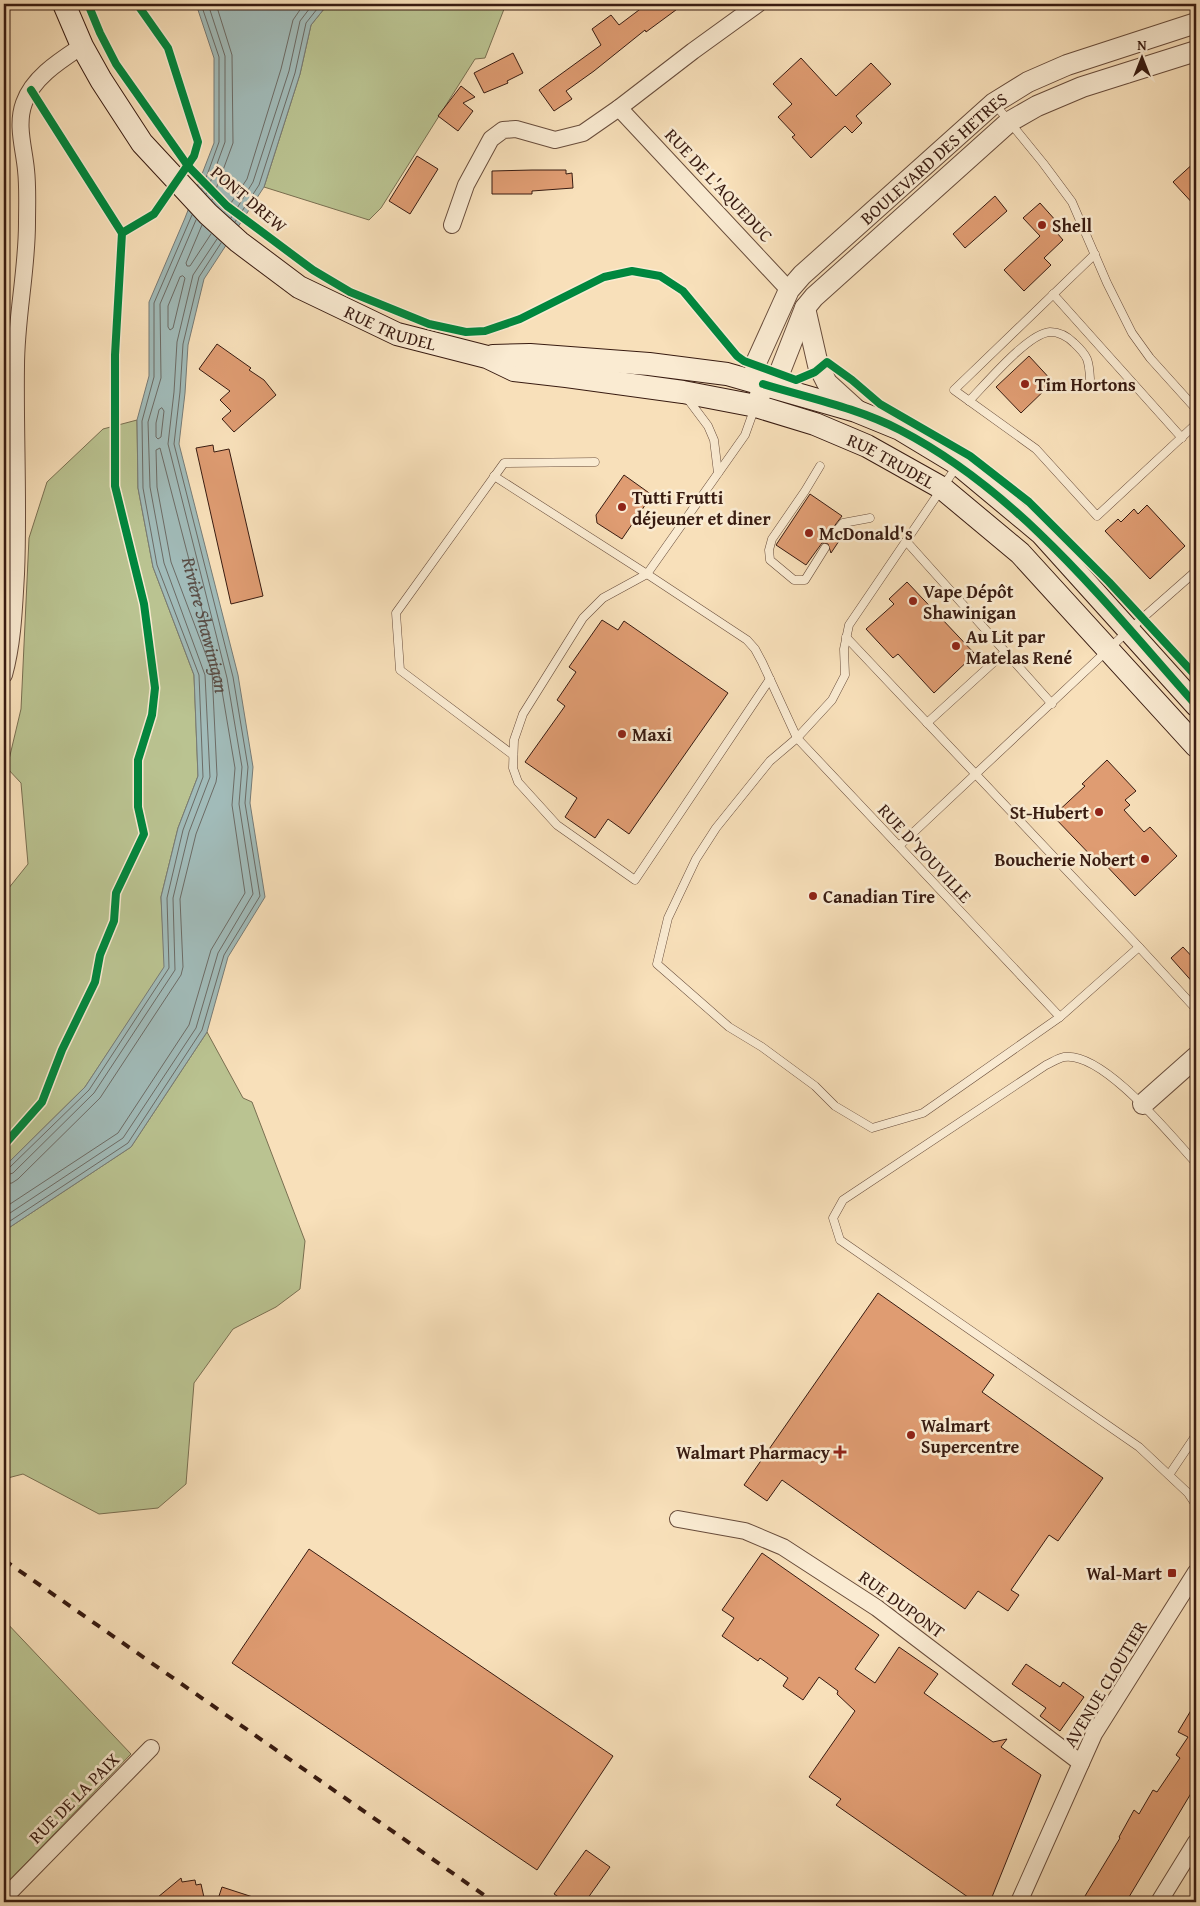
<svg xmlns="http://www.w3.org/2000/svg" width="1200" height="1906" font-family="'Gentium Book Plus',serif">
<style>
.green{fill:#bac391;stroke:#796f51}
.water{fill:#a1bbb9;stroke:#777b76}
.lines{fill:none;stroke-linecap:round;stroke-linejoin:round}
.shore{stroke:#6c6b65;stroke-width:1}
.building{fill:#df9c72;stroke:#381b11}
.service-casing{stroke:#684c3b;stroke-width:9}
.minor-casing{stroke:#684c3b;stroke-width:18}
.tertiary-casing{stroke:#684c3b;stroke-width:22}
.secondary-casing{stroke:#381b11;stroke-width:24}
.service{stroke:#faebd2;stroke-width:8}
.minor{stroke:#faebd2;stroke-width:16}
.tertiary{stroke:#faebd2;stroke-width:20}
.secondary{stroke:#faebd2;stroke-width:22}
.rail{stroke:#381b11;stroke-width:4;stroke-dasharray:9 9;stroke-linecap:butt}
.cycleway-casing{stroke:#faebd2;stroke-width:11}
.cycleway{stroke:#00873e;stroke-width:8}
.poi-dot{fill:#8f2418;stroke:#faebd2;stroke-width:2}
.labels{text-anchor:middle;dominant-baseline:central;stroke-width:5;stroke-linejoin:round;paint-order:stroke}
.street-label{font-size:18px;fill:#381b11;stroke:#faebd2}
.poi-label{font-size:18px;font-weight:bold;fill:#381b11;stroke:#faebd2;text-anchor:start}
.water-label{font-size:19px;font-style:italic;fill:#584b43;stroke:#faebd2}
</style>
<rect width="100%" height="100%" fill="#f8e0ba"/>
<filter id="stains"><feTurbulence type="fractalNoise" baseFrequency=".004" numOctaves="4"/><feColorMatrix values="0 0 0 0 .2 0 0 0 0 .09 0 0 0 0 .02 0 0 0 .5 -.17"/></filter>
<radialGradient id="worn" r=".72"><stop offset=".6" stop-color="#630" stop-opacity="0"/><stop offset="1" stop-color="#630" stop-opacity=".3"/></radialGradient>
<g class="green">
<polygon points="328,4 506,4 485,58 475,59 381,208 369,220 264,187 300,74 311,25"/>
<polygon points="137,420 138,488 153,567 194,675 198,776 178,828 161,897 165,967 85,1087 4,1167 4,894 28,864 21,783 7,768 21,709 29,538 47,482 103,429"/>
<polygon points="207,1032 243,1098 252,1102 305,1241 300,1289 276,1307 233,1329 194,1383 186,1484 158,1508 99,1514 23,1474 4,1479 4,1231 131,1147"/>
<polygon points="4,1620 131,1754 4,1886"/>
</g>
<polygon class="water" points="196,4 328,4 311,25 300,74 264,187 204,279 188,345 185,393 179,444 238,675 253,767 250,803 265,897 228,957 207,1032 131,1147 4,1231 4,1167 85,1087 164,967 161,897 178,828 198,776 194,675 153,567 138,488 137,420 149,376 149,302 185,218 214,143 214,58"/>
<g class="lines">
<g class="shore">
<polyline points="201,4 219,57 219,142 202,189"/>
<polyline points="206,194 225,142 225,56 208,4"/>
<polyline points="212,200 233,143 232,55 216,4"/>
<polyline points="225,212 247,179 281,69 293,20 304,4"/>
<polyline points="231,218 253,182 289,71 300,21 313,4"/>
<polyline points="235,222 259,185 295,73 306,23 321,4"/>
<polyline points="202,225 186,263 187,266 190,266 211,234"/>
<polygon points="183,276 185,278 173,328 170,330 168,327 168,306 180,277"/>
<polygon points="162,408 164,411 161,437 158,439 156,437 156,423 159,410"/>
<polyline points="4,1170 9,1168 89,1090 169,968 167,898 183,830 203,777 199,675 157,565 143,488 142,421 154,377 154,303 192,215"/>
<polyline points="4,1176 13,1173 94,1093 175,970 173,898 189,832 210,777 205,675 164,563 150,487 148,422 161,378 160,304 196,220"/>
<path id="s1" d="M4,1184L12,1183L18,1179L100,1098L181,975L183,967L180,899L196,834L216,782L217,775L212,671L171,562L157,487L156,450L160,448L220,679L235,768L232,805L245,893L211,950L189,1025L118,1133L4,1208"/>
<polyline points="4,1217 123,1138 196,1028 218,953 253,894 239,804 242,767 227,678 168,444 174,392 177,342 193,275 217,239"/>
<polyline points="4,1225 128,1143 202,1030 224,955 260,896 245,803 248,767 233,677 174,444 180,392 183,344 199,277 221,243"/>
</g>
</g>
<g class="building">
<polygon points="647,4 684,4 646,32 645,30 594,71 566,91 572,99 554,111 539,90 601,45 592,29 611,15 619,25"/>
<polygon points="513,53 523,73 507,81 508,83 484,93 474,73"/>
<polygon points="801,58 836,96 871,63 891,84 856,116 862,123 852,133 845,126 811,158 792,137 795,135 778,117 792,104 773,84"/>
<polygon points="461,86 475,97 463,103 473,111 458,131 438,116"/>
<polygon points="417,156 438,169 410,214 389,201"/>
<polygon points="1196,161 1196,207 1173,182"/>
<polygon points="532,170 566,170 566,174 572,173 573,188 532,191 532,194 492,194 492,171"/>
<polygon points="995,196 1007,211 965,248 953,234"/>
<polygon points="1040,203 1057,222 1052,227 1063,240 1044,258 1051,265 1024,291 1004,270 1040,236 1023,218"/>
<polygon points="217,344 251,368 249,370 264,380 276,395 234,432 222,419 231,411 220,400 230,391 199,369"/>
<polygon points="1029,356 1053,382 1021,413 996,387"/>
<polygon points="213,445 214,452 229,449 263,596 231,604 196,448"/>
<polygon points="624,475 652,495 622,539 597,523 596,515"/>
<polygon points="810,494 842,516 829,533 832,538 837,538 839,536 841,538 831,553 828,544 822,543 806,565 776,545"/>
<polygon points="1147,505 1185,546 1150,579 1105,531 1118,519 1121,522 1134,509 1138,514"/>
<polygon points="907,582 975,654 934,693 898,654 893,658 866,629 894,604 889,599"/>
<polygon points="602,620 618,630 624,621 728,693 629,834 608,819 595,838 565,817 577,798 525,762 565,706 557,700 576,672 569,667"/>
<polygon points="1107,760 1136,791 1125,800 1130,805 1124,810 1144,832 1150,827 1177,856 1135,896 1101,860 1098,863 1053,816 1085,786 1082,784"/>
<polygon points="1183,947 1196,961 1196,986 1171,958"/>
<polygon points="878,1293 994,1375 982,1392 1103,1478 1058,1541 1049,1535 1011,1590 1019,1595 1008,1611 978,1591 965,1609 782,1480 767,1501 744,1485"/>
<polygon points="309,1549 613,1756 537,1870 232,1663"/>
<polygon points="762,1553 879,1635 855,1669 875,1683 899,1647 938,1674 924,1693 993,1742 1007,1739 1001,1747 1041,1775 990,1902 975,1902 836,1805 841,1799 809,1777 855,1711 837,1694 838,1691 819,1677 803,1700 783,1686 788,1678 760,1658 758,1661 722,1636 734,1618 722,1610"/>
<polygon points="1026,1664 1060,1687 1063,1682 1084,1697 1060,1731 1040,1716 1046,1708 1012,1684"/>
<polygon points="1196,1702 1196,1785 1126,1902 1096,1902 1085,1896 1120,1838 1119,1837 1134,1810 1139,1814 1153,1790 1157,1792 1180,1758 1176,1755 1188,1737 1178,1732"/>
<polygon points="586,1850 610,1867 585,1902 566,1902 554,1894"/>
<polygon points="181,1878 182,1882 195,1880 196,1885 201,1884 205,1902 152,1902"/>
<polygon points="222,1887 262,1900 262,1902 217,1902"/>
</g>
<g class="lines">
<g class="service-casing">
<g id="service">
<polyline points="994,103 1043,163 1072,202 1107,283 1132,333 1150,358 1196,409"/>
<polyline points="1095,254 954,390 1036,449 1097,516 1196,424"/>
<polyline points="1053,294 1182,438"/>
<polyline points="687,398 708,426 714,440 718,473"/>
<path d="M969,401C985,385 1028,333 1050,332C1060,332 1067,336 1074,343C1088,356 1089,360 1090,379"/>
<polyline points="755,407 745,435 647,574 603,598 583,618 523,714 514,740 513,768 518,782 557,825 635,880 770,679"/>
<polyline points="820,466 805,491 772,539 769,550 770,560 794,580 805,580 825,548"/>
<polyline points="957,466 849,625 844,649 845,675 832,700 797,738 770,761 716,828 696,859 668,918 657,964 729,1027 762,1047 815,1086 835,1106 872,1128 923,1113 1060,1017"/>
<polyline points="494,476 647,574 747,640 755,649 762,662 797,738 1060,1017 1139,947 1196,1009"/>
<polyline points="835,533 843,523 870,518"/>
<polyline points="906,541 1052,704"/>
<polyline points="846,637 1139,947"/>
<polyline points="927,723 1005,652"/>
<polyline points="513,755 400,670 396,613 504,463 595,462"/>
<polyline points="899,846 1129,630 1196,571"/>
<path d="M1196,1163C1171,1136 1103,1051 1064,1057C1058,1058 1051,1063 1046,1065L843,1200L833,1218L840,1240L1139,1447L1188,1493L1196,1505"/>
<polyline points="1169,1475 1196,1435"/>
</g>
</g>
<g class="minor-casing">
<g id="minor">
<polyline points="619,108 789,290"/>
<polyline points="452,225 466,185 491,139 503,130 516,129 555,140 583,133 619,108 693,51 758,4"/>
<path d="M4,675C13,642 14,608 16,574C19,505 15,436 16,366C16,318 27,271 27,223C27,206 28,188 26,170C24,148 16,125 24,103C33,77 61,60 82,46"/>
<polyline points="678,1519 745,1531 783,1547 877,1608 1081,1763"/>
<polyline points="4,1898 151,1748"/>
<polyline points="1019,1902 1094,1734 1196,1572"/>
<polyline points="1159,1902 1196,1842"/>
</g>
</g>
<g class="tertiary-casing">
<g id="tertiary">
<polyline points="805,308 818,365 827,383 860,413"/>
<path id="s2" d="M763,384L755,365L789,290L802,275L994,103L1028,82L1067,65L1196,23"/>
<polyline points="760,395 763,384 779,374 805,308 814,297 1009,122 1037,106 1082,87 1196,51"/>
<polyline points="1143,1104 1196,1057"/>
</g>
</g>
<g class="secondary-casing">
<g id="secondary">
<path id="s3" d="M64,4L82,46L101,80L142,143L208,214L239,242L299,287L397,334L487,357L514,370L566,376L683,392L756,406L815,424L867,446L942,488L1020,553L1196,746"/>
<polyline points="493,356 530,355 649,364 727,374 856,411 900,429 958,464 1041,533 1196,705"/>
</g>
</g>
<use href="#service" class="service"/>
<use href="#minor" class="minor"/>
<use href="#tertiary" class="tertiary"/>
<use href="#secondary" class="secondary"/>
<polyline class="rail" points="4,1560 494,1902"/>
<g class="cycleway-casing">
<g id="cycleway">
<polyline points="88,4 100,33 116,64 188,166 227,206 313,270 350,292 429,324 466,332 485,331 520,319 604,277 632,271 660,276 683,291 737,356 744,361 796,380 815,372 827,362 852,380 880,404 970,456 1029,502 1109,582 1196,676"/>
<polyline points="31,90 122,233"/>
<path d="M763,384C809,398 858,408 900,430C1021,493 1107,605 1196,705"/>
<polyline points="4,1145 42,1102 62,1050 95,982 100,955 114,921 116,893 144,834 138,807 138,760 152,715 155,688 144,604 115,486 115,355 122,233 154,214 194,156 198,142 168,48 137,4"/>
</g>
</g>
<use href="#cycleway" class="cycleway"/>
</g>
<g class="poi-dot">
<circle cx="1042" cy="225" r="5"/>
<circle cx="1025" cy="384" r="5"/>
<circle cx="622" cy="507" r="5"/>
<circle cx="809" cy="533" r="5"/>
<circle cx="913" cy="601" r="5"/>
<circle cx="956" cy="646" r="5"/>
<circle cx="622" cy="734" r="5"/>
<circle cx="1099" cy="812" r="5"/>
<circle cx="1145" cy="859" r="5"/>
<circle cx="813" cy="896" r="5"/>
<circle cx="911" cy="1435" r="5"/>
<path d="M837.5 1444.5h5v5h5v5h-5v5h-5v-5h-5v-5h5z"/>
<rect x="1167" y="1568" width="10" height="10" rx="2.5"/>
</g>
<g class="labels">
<g class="street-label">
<text stroke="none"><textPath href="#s2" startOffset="299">BOULEVARD DES HETRES</textPath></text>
<text transform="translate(719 185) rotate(47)">RUE DE L'AQUEDUC</text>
<text transform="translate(249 199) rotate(40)">PONT DREW</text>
<text stroke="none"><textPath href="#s3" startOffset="474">RUE TRUDEL</textPath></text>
<text stroke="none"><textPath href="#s3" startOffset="996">RUE TRUDEL</textPath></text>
<text transform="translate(925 853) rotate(47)">RUE D'YOUVILLE</text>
<text transform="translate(902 1604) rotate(36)">RUE DUPONT</text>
<text transform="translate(1105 1684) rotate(-59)">AVENUE CLOUTIER</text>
<text transform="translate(74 1798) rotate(-45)">RUE DE LA PAIX</text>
</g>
<g class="poi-label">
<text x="1052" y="225">Shell</text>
<text x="1035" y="384">Tim Hortons</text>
<text x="632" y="497">Tutti Frutti<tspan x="632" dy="21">déjeuner et diner</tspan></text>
<text x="819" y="533">McDonald's</text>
<text x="923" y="591">Vape Dépôt<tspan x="923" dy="21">Shawinigan</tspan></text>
<text x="966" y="636">Au Lit par<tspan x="966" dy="21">Matelas René</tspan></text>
<text x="632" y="734">Maxi</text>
<text x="1089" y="812" text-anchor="end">St-Hubert</text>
<text x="1135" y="859" text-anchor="end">Boucherie Nobert</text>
<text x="823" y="896">Canadian Tire</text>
<text x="921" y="1425">Walmart<tspan x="921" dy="21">Supercentre</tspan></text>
<text x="830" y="1452" text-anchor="end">Walmart Pharmacy</text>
<text x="1162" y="1573" text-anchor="end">Wal-Mart</text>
</g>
<g class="water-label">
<text stroke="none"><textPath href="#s1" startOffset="1005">Rivière Shawinigan</textPath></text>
</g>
</g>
<rect width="1200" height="1906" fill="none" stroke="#f8e0ba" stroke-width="20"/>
<rect x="5" y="5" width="1190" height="1896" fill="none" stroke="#381b11" stroke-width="2.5"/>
<rect x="10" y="10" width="1180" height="1886" fill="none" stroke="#381b11"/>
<g transform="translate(1142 58)" stroke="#faebd2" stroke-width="4" paint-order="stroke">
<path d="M0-4L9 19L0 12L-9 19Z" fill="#381b11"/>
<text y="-8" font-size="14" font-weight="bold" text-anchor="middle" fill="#381b11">N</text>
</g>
<rect width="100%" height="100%" filter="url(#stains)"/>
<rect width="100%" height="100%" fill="url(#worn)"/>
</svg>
